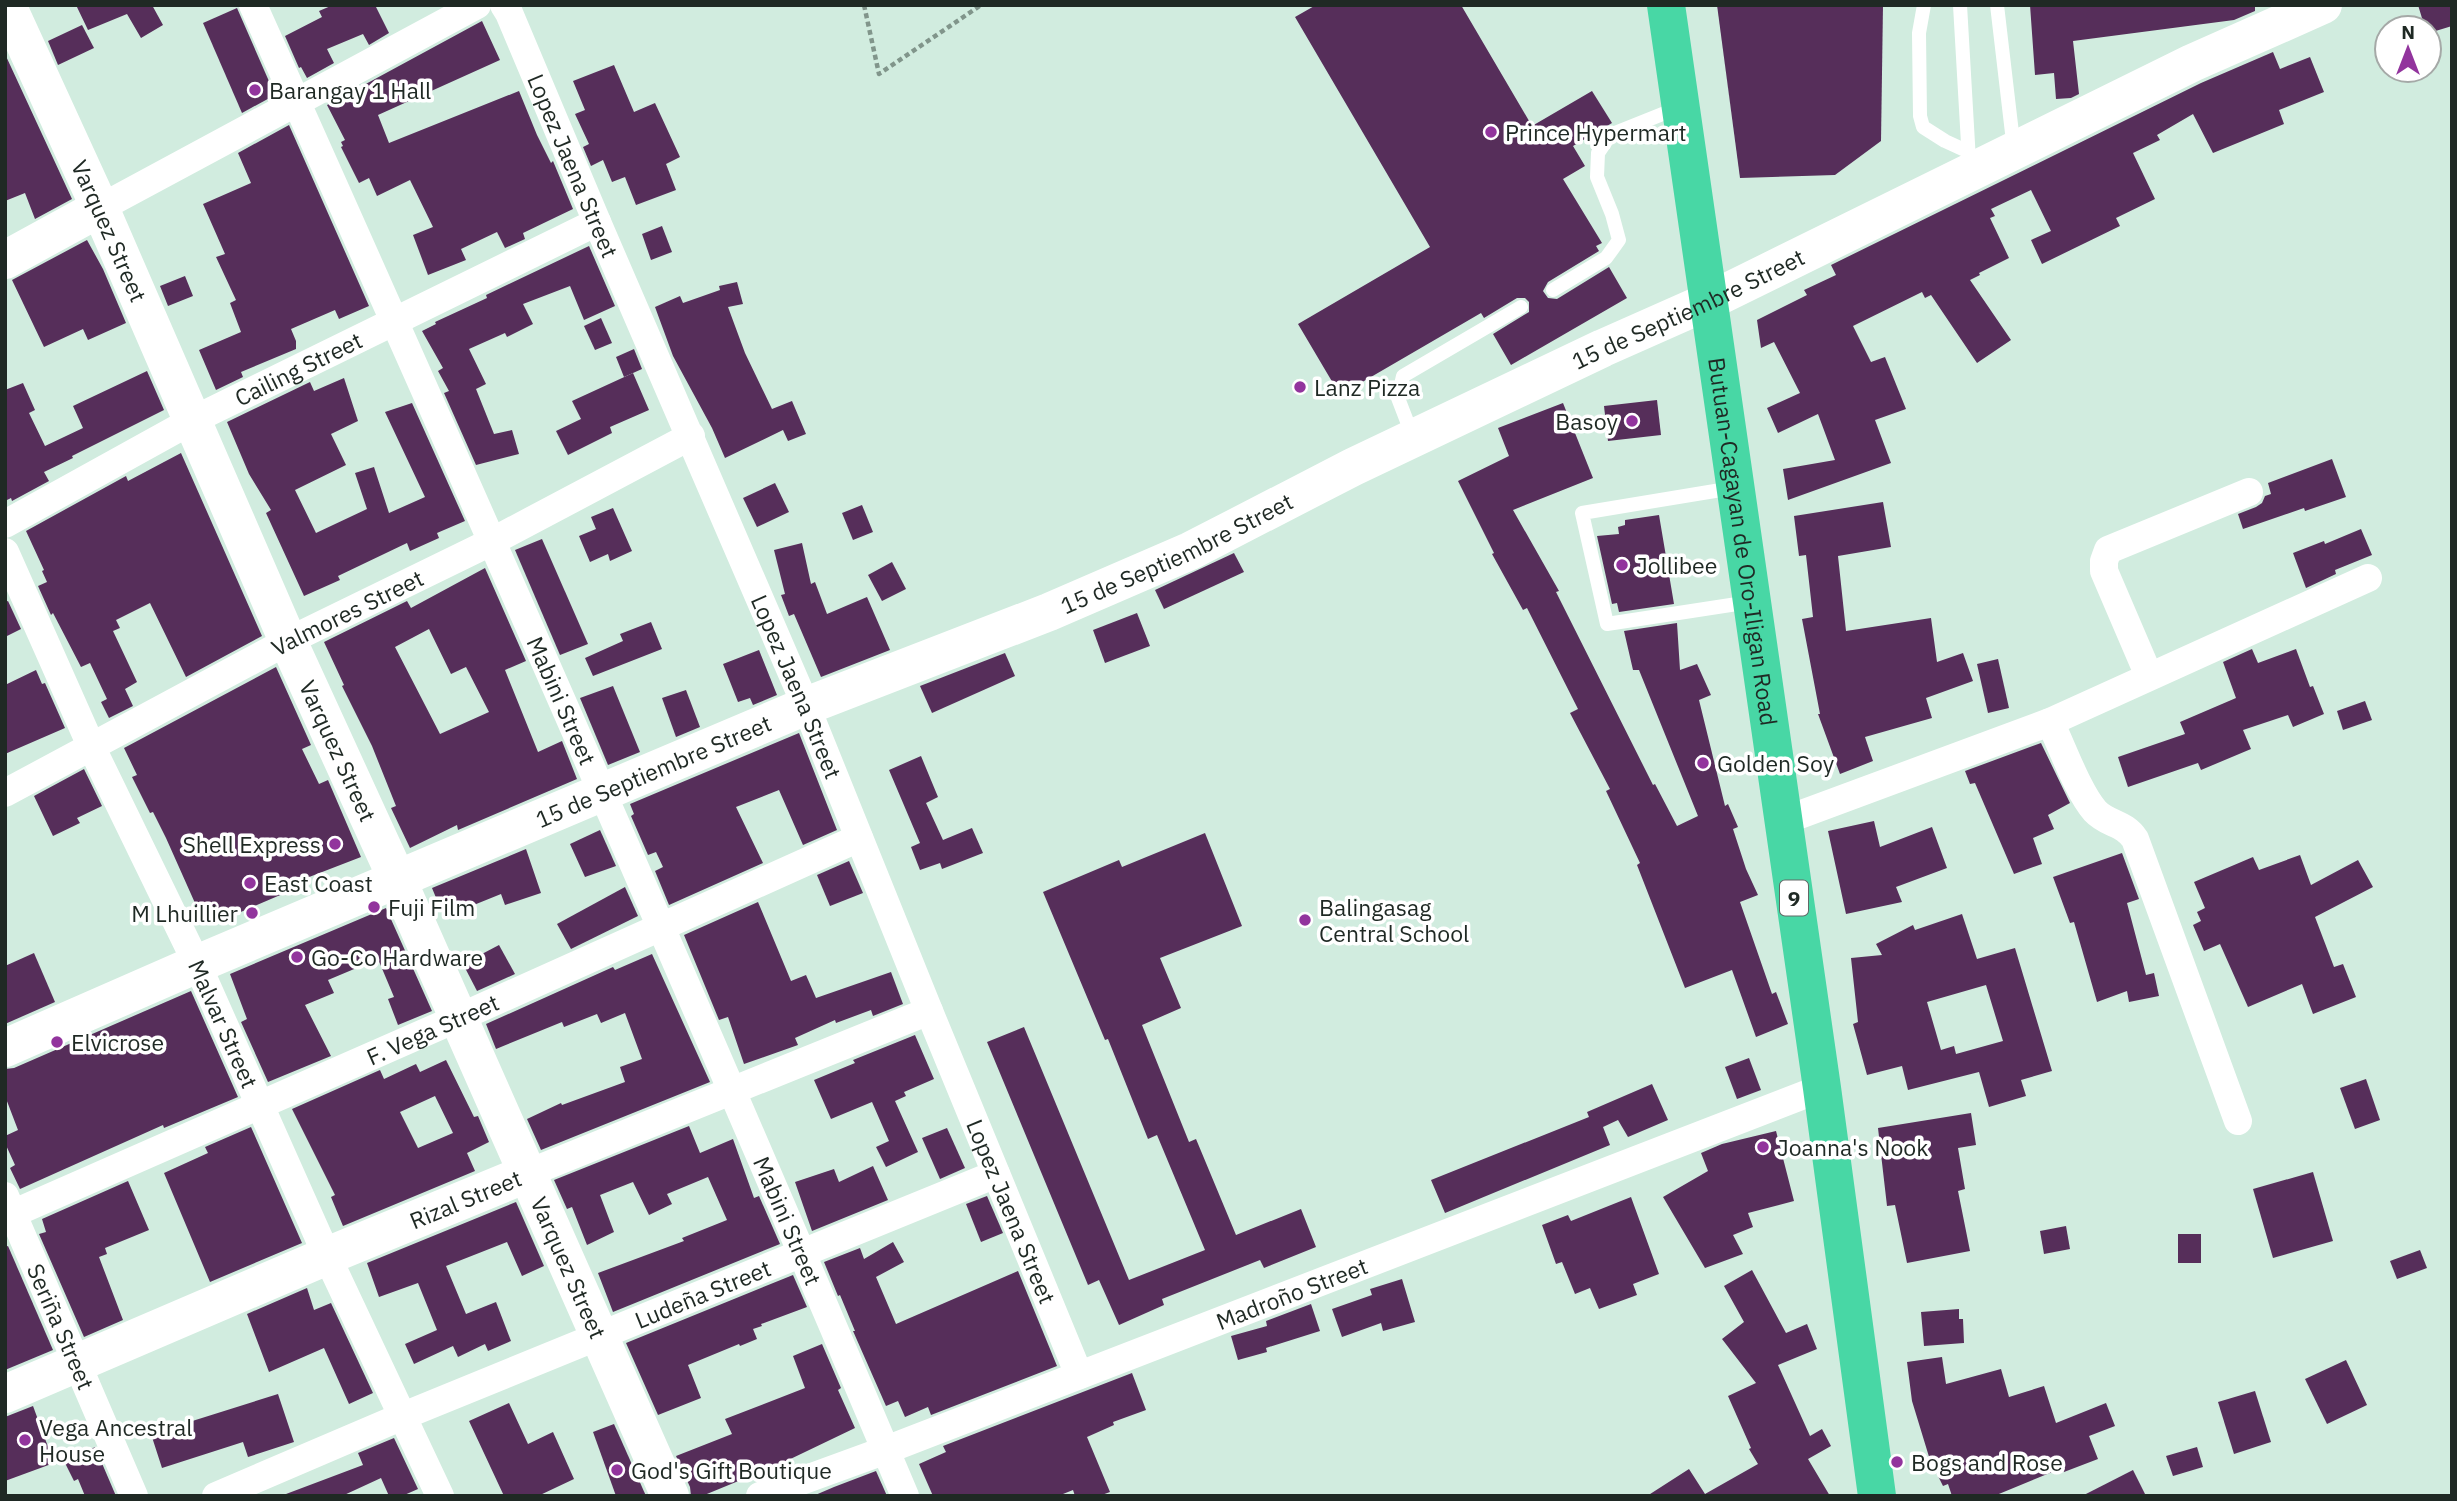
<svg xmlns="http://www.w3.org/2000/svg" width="2457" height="1501" font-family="'IBM Plex Sans',sans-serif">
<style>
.building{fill:#562e5a;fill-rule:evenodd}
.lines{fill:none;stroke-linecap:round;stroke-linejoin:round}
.path{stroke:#81958b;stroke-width:4.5;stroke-dasharray:5 3.5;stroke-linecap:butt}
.lane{stroke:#fff;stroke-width:14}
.street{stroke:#fff;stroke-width:28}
.secondary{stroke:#fff;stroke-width:38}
.highway{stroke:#48d7a5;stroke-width:38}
.poi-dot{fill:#92349d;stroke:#fff;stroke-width:2.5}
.labels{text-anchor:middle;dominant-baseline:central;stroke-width:7;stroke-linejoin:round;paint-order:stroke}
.shield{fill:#fff;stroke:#626966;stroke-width:2}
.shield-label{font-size:21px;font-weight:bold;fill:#1f2924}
.poi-label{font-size:23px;fill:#1f2924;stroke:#fff;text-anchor:start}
.street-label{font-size:23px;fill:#1f2924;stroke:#fff}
</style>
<rect width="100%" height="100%" fill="#d1ecdf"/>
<g class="building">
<polygon points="76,5 152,5 163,25 141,38 127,14 88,30"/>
<polygon points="333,5 375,5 389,33 369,45 363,34 327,49 334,63 307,78 301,67 299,68 285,36 322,17 319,11"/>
<polygon points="1316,5 1461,5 1532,126 1592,91 1612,123 1573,146 1585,166 1563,179 1602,243 1596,246 1599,251 1548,282 1543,291 1548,298 1557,299 1609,267 1627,298 1511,365 1493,334 1529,312 1529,302 1525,298 1517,298 1484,318 1481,313 1340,395 1298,324 1430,247 1295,17"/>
<polygon points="1717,5 1883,5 1881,141 1835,175 1740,178"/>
<polygon points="2030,5 2255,5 2255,11 2234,20 2073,41 2079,94 2071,98 2056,99 2054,73 2035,75"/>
<polygon points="2418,5 2452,5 2452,26 2429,33 2429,28 2425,28"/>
<polygon points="237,8 275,95 242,113 203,23"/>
<polygon points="482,21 500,60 378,115 389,143 519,91 537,135 551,163 553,161 573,209 523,233 525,239 505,248 497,232 461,249 466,260 428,275 413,235 433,227 410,180 377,196 369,178 359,183 341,147 343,146 341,142 345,140 327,105"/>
<polygon points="82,25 94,48 58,65 48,41"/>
<polygon points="2273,52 2280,69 2310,57 2324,92 2279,110 2284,124 2213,153 2193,114 2157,135 2160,140 2133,153 2155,199 2116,218 2120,226 2042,264 2031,240 2051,231 2031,190 1991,209 1995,216 1990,218 2009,258 1979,273 1980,275 1970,280 2011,340 1977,363 1931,295 1925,298 1922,292 1853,326 1871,362 1885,357 1906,409 1875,420 1891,463 1788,500 1783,469 1835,460 1818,414 1778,433 1767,408 1800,393 1774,342 1761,348 1757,320 1807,295 1804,290 1836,275 1831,265 2201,83"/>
<polygon points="5,54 72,199 35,219 25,193 5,201"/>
<polygon points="614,65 634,112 655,103 680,157 666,164 676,190 636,205 625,177 612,182 603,160 591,166 583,147 589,144 575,114 585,110 573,81"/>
<polygon points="289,125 369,306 339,319 335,310 291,329 296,341 296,349 241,372 243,377 216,390 199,350 241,332 230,303 236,300 216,257 225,254 203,204 251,183 238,153"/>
<polygon points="662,226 672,252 651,260 642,234"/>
<polygon points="87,240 103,269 126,323 88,340 83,329 44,347 12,280"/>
<polygon points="589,246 615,306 584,320 570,286 523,304 533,324 507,337 505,333 469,349 486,384 476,389 494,434 512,430 519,454 476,465 444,393 449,391 438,371 443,368 422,331 436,324 435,322 487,298 486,295"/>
<polygon points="185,276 193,296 168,306 160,286"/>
<polygon points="737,282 743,304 728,307 745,353 772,409 792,401 806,434 788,441 783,430 725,458 712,428 673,356 655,307 680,296 683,303 720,290 719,286"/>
<polygon points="601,318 612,343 595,350 584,326"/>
<polygon points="634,349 642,369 624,377 616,357"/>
<polygon points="147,371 164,410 72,456 73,458 44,472 49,481 12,501 11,498 5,501 5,390 23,383 35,410 29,413 45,446 83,428 73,406"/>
<polygon points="633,373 649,410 610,427 612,433 568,455 556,431 581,419 572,401"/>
<polygon points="344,378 358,421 331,434 346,465 295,490 316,533 367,509 355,473 374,467 389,513 425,497 385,412 412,403 465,521 437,533 439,538 410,551 407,543 338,576 340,580 304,596 266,513 271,510 249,474 227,422 310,382 314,391"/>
<polygon points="1657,400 1661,435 1608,441 1604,406"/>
<polygon points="1563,403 1593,478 1513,510 1559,591 1556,592 1653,785 1655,784 1677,826 1698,816 1639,670 1633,670 1624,631 1677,623 1680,670 1697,664 1711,695 1699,700 1725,806 1728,804 1738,827 1733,829 1746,869 1758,895 1740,902 1772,994 1776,992 1788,1024 1756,1037 1732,970 1685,988 1637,865 1640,863 1606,791 1610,789 1570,713 1578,709 1527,608 1523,610 1492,554 1494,553 1458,481 1509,456 1498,428"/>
<polygon points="181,453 262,636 186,677 150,603 116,620 120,628 113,631 137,682 125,689 133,706 109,718 101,702 107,699 90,663 81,667 53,613 51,615 38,586 47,582 42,571 44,570 26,531 126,476 128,481"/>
<polygon points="2332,459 2346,497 2305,511 2304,508 2243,529 2238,514 2256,507 2262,503 2265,496 2271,494 2268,483"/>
<polygon points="775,483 789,512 757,527 743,498"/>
<polygon points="1883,502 1891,547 1838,556 1846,631 1931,618 1937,662 1963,653 1973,681 1926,698 1932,718 1865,737 1873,761 1840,774 1818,714 1820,714 1802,619 1813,617 1806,555 1799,556 1794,516"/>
<polygon points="862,505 873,532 853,540 842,513"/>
<polygon points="613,508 632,551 610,561 608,554 590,562 579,536 596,529 591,517"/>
<polygon points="1659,515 1674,604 1619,612 1617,603 1612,604 1597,536 1619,534 1618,527 1625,525 1625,520"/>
<polygon points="2361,529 2372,555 2335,570 2336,574 2306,588 2293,553 2324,541 2325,544"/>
<polygon points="542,539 588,644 560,655 515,550"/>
<polygon points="802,543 811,584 815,582 827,614 867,597 890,650 821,677 794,614 789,616 781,595 785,594 774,550"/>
<polygon points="1234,553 1244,572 1164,609 1155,590"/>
<polygon points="892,562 906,589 882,601 868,575"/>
<path d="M485,568L526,661L505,670L538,752L562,741L577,779L458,830L457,825L410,848L391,808L396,806L372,746L342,686L344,685L324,642L407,601L411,608ZM429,629L451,674L466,667L489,712L440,734L395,647Z"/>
<polygon points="8,601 21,629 5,637 5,602"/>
<polygon points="1137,613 1150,646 1105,663 1093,630"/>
<polygon points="651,622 662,649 593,676 585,658 623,641 620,634"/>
<polygon points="2252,649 2258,663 2296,649 2310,687 2313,686 2324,714 2293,727 2288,715 2243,730 2251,749 2201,770 2198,763 2128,787 2118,757 2185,734 2180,722 2236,698 2223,662"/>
<polygon points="759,650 777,695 753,705 750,698 738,702 723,664"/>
<polygon points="1005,653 1015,676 932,713 920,686"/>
<polygon points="1998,659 2009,708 1988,713 1977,664"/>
<polygon points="276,667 311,745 302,749 319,784 328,780 361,857 304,879 306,884 229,917 226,911 203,921 166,838 153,812 150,813 132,777 137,775 124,748"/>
<polygon points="36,670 42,684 45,683 65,728 5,754 5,685"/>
<polygon points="613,686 640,752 608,765 580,698"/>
<polygon points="686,690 700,727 676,737 662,698"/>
<polygon points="2365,701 2372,720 2343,730 2337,711"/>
<polygon points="799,733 837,830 803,845 779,790 736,807 763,863 669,905 655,871 663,867 656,852 648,855 631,816 634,814 630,804"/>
<polygon points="2041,743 2070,803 2048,815 2054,829 2033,838 2042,864 2014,874 1975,783 1970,784 1965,771"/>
<polygon points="921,756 938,797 926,803 943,840 972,828 983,853 942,869 940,863 920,870 911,847 920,843 889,770"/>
<polygon points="84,769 102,806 77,818 80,823 53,836 34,796"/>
<polygon points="1874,821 1880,847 1932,827 1947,868 1896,887 1902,902 1846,914 1828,831"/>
<polygon points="600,830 616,866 585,877 570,844"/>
<polygon points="1205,833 1242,926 1160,958 1181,1008 1142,1025 1189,1142 1196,1139 1236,1235 1301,1209 1316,1247 1264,1268 1260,1260 1162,1299 1164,1305 1119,1325 1099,1280 1088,1285 987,1042 1024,1027 1129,1280 1205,1250 1157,1135 1148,1139 1108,1039 1105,1040 1043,892 1119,860 1122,867"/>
<polygon points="526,849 541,893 505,905 501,894 444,917 432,888"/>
<polygon points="2122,853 2139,899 2127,903 2146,975 2154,973 2159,996 2129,1002 2127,991 2097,1002 2074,922 2070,923 2053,877"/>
<polygon points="2300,855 2311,885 2358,860 2373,887 2315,917 2334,967 2343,964 2356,997 2313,1014 2302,984 2248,1007 2220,944 2204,951 2193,925 2201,921 2197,912 2205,908 2194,882 2253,857 2259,870"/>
<polygon points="849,861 863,893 830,906 817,875"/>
<polygon points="625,887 638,916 571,949 557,924"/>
<polygon points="758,902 791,981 806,975 816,998 891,972 903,1004 873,1016 871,1010 836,1023 835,1020 795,1038 798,1045 744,1064 728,1017 719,1020 684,935"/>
<polygon points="386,908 432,1011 398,1025 388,999 394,997 378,959 328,980 334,993 305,1005 331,1056 268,1082 241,1022 247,1019 230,974"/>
<path d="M1962,914L1977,959L2015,948L2052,1071L2021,1080L2026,1096L1989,1107L1979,1072L1908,1090L1902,1066L1867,1075L1853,1024L1858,1022L1851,958L1882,955L1876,944L1913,925L1915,930ZM1986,985L2003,1041L1956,1054L1954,1046L1941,1050L1927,1002Z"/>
<polygon points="499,945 515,974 477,991 463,964"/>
<polygon points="34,953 55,1002 5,1024 5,966"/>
<polygon points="652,954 710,1082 541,1150 527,1119 561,1103 562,1105 625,1082 620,1067 642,1059 625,1013 601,1023 597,1014 564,1027 562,1022 496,1049 486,1024 613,967 615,970"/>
<polygon points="191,991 238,1097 164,1128 163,1125 20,1189 10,1168 15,1165 5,1143 5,1136 18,1130 5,1096 5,1069 14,1068"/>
<polygon points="915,1035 934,1079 904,1092 906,1096 895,1101 918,1152 886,1167 876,1147 889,1141 872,1102 831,1119 814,1080 855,1063 853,1060"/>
<polygon points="1749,1058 1761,1090 1737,1099 1725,1067"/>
<path d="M446,1060L474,1117L478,1116L489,1142L467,1153L475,1171L343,1226L331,1197L335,1195L292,1109L380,1070L384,1079L416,1064L420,1072ZM435,1096L453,1133L418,1148L400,1112Z"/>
<polygon points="2366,1079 2380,1120 2355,1129 2340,1088"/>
<polygon points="1652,1084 1668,1120 1628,1137 1618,1120 1603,1127 1610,1145 1445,1213 1431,1180 1589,1117 1587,1112"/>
<polygon points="1971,1113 1976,1145 1958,1148 1965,1189 1958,1191 1970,1251 1907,1263 1895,1205 1887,1206 1878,1128"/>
<polygon points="689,1126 700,1153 733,1139 754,1198 759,1196 780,1244 613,1312 598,1273 684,1241 682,1238 727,1220 708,1177 667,1194 672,1204 649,1215 633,1182 600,1195 614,1232 587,1245 572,1207 567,1209 554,1180"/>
<polygon points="251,1127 302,1243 210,1282 164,1173 208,1153 205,1147"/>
<polygon points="947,1128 965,1168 940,1179 922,1138"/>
<polygon points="1776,1131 1794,1201 1748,1213 1753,1227 1733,1235 1743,1254 1705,1268 1663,1197 1708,1171 1701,1153 1722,1144"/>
<polygon points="873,1166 888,1200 812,1231 795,1182 834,1169 839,1182"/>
<polygon points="2313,1172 2333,1241 2273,1258 2253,1189"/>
<polygon points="128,1181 149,1230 105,1248 107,1254 99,1257 123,1320 84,1337 39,1234 46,1232 42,1219"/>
<polygon points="987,1196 1003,1233 981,1242 966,1204"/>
<polygon points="1631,1197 1659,1274 1633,1284 1637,1295 1599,1309 1590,1288 1575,1294 1562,1262 1556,1264 1542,1225 1568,1215 1571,1221"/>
<polygon points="516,1202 544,1266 522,1276 507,1242 446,1266 466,1314 496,1302 511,1341 488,1351 485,1344 458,1357 453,1346 414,1364 405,1344 437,1330 418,1283 379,1297 367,1263"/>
<polygon points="2066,1226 2070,1249 2044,1254 2040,1231"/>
<rect x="2178" y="1234" width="23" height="29"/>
<polygon points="893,1242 904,1262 876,1277 896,1324 1018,1271 1057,1366 931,1415 928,1407 905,1417 898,1401 886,1406 853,1331 855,1331 840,1295 838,1296 824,1262 860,1248 864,1259"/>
<polygon points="8,1246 53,1350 5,1370 5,1247"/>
<polygon points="2420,1250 2427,1268 2397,1279 2390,1261"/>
<polygon points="1752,1270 1786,1333 1807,1324 1817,1349 1778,1365 1810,1436 1822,1429 1831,1446 1808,1459 1830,1496 1647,1496 1689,1469 1705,1494 1758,1464 1749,1449 1751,1448 1728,1396 1756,1383 1722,1339 1744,1322 1724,1286"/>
<polygon points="793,1275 807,1307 761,1324 762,1326 753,1329 757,1339 740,1346 739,1344 688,1365 701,1398 658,1415 626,1343"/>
<polygon points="1402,1279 1415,1322 1383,1331 1381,1323 1342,1337 1332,1309 1372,1295 1370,1289"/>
<polygon points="307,1288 314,1310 331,1303 373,1393 349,1404 324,1348 269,1372 247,1314"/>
<polygon points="1311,1304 1320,1331 1266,1348 1267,1352 1238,1360 1231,1336 1267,1326 1266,1321"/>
<polygon points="1959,1309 1959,1319 1963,1319 1964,1343 1924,1346 1921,1312"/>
<polygon points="822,1344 841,1388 838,1390 855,1428 780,1464 702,1496 691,1496 690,1487 676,1456 732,1434 725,1419 805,1388 793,1356"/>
<polygon points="1942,1357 1946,1384 2001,1369 2009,1397 2044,1386 2056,1423 2106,1403 2115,1426 2089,1436 2098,1459 2064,1472 2062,1468 1994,1496 1952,1496 1948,1484 1943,1486 1930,1460 1912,1401 1907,1362"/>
<polygon points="2346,1360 2367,1405 2327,1424 2305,1379"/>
<polygon points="1132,1373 1146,1410 1113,1422 1114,1425 1087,1437 1110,1492 1099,1496 1075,1496 1073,1490 1058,1496 933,1496 919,1464 946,1452 943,1446"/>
<polygon points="2255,1391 2271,1442 2234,1454 2218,1402"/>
<polygon points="278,1394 294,1442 248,1457 243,1442 162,1468 151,1434"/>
<polygon points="509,1403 528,1444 553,1432 574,1479 538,1496 504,1496 469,1421"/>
<polygon points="33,1406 54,1463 5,1481 5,1417"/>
<polygon points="614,1424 646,1496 616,1496 593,1432"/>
<polygon points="394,1438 418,1489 402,1496 389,1496 381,1478 342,1496 287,1496 286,1494 363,1465 358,1453"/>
<polygon points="95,1447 116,1496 85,1496 78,1479 74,1481 65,1463"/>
<polygon points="2197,1447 2203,1467 2173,1476 2166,1456"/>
<polygon points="2133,1470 2146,1496 2082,1496"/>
<polygon points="876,1471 887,1496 813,1496 834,1487"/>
</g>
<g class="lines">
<polyline class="path" points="864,5 879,74 981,5"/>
<g class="lane">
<polyline points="1924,5 1919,33 1920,116 1923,127 1945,141 1969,152"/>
<polyline points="1960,5 1969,161"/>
<polyline points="1997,5 2014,150"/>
<polyline points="1553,290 1606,258 1619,240 1612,214 1597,177 1598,153 1610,135 1680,107"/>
<polyline points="1413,437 1398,398 1403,376 1521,307"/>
<polyline points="1733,488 1582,513 1607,624 1750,602"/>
</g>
<g class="street">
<path id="s1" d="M253,5C475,500 694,996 905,1496"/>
<path id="s2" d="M504,5L509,13L597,222L806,706L929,1011L1079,1375"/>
<polyline points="100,208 477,5"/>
<path id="s3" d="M5,524L193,420L597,222"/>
<path id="s4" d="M5,552L92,748L197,964L327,1256L440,1496"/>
<polyline points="2149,676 2104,571 2104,561 2108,550 2249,492"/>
<path d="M2050,722C2062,746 2078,792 2095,811C2108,825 2124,822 2135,839L2238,1121"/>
<path id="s5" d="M5,793L288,641L491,542L691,436"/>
<polyline points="1783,821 2050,722 2368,578"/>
<polyline points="526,1174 929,1011"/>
<path id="s6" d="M5,1196L134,1496"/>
<path id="s7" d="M5,1217L458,1018L859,838"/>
<path id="s8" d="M216,1496L403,1416L996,1174"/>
<path id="s9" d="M760,1496L886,1450L1822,1088"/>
</g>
<g class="secondary">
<path id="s10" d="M7,5L100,208L288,641L397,879L670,1496"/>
<polyline points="5,260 100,208"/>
<path id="s11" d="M5,1048L197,964L806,706L1049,612L1190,551L1353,467L1603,348L1709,301L2192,63L2323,5"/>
<path id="s12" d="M5,1394L327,1256L526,1174"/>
</g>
<path class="highway" id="s13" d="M1666,5L1822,1088L1877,1496"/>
</g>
<g class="poi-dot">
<circle cx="255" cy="90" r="7"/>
<circle cx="1491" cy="132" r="7"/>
<circle cx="1300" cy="387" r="7"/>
<circle cx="1632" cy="421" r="7"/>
<circle cx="1622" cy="565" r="7"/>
<circle cx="1703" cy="763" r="7"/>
<circle cx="335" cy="844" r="7"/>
<circle cx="250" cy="883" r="7"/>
<circle cx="374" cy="907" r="7"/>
<circle cx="252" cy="913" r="7"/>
<circle cx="1305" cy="920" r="7"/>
<circle cx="297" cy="957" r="7"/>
<circle cx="57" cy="1042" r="7"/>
<circle cx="1763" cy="1147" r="7"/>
<circle cx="25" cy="1440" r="7"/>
<circle cx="1897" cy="1462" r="7"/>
<circle cx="617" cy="1470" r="7"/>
</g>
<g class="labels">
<rect class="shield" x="1780" y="880.5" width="28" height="35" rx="5"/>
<g class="shield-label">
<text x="1794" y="898">9</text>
</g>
<g class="poi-label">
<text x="269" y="90">Barangay 1 Hall</text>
<text x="1505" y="132">Prince Hypermart</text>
<text x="1314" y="387">Lanz Pizza</text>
<text x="1618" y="421" text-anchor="end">Basoy</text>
<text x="1636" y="565">Jollibee</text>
<text x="1717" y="763">Golden Soy</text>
<text x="321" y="844" text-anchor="end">Shell Express</text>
<text x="264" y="883">East Coast</text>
<text x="388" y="907">Fuji Film</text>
<text x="1319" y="907">Balingasag<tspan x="1319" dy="26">Central School</tspan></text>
<text x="238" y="913" text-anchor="end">M Lhuillier</text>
<text x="311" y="957">Go-Co Hardware</text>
<text x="71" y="1042">Elvicrose</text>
<text x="1777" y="1147">Joanna's Nook</text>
<text x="39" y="1427">Vega Ancestral<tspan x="39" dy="26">House</tspan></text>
<text x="1911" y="1462">Bogs and Rose</text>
<text x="631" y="1470">God's Gift Boutique</text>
</g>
<g class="street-label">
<text stroke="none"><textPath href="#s2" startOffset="175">Lopez Jaena Street</textPath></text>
<text stroke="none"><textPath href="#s10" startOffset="248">Varquez Street</textPath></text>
<text stroke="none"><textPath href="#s11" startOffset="1839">15 de Septiembre Street</textPath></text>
<text stroke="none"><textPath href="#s3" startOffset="332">Cailing Street</textPath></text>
<text stroke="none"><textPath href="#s13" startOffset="542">Butuan-Cagayan de Oro-Iligan Road</textPath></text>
<text stroke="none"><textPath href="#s11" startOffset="1272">15 de Septiembre Street</textPath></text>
<text stroke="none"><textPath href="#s5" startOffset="387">Valmores Street</textPath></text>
<text stroke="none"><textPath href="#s2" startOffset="742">Lopez Jaena Street</textPath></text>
<text stroke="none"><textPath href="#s1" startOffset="761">Mabini Street</textPath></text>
<text stroke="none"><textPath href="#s10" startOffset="816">Varquez Street</textPath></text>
<text stroke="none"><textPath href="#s11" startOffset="705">15 de Septiembre Street</textPath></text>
<text stroke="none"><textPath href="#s4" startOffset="520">Malvar Street</textPath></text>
<text stroke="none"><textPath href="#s7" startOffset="467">F. Vega Street</textPath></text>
<text stroke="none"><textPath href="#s12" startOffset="500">Rizal Street</textPath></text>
<text stroke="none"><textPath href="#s2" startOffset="1309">Lopez Jaena Street</textPath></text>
<text stroke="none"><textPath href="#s1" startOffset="1328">Mabini Street</textPath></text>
<text stroke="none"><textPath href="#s10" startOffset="1382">Varquez Street</textPath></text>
<text stroke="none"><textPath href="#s9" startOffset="569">Madroño Street</textPath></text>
<text stroke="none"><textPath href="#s8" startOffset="527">Ludeña Street</textPath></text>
<text stroke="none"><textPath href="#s6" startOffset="142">Seriña Street</textPath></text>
</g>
</g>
<rect width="2457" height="1501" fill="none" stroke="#1f2924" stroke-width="14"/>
<g transform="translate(2408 49)"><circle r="33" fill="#ffffff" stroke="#a5a9a7" stroke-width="2"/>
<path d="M0-5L12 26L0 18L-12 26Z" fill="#92349d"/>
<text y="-10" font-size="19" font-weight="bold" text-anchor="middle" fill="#1f2924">N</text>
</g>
</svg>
